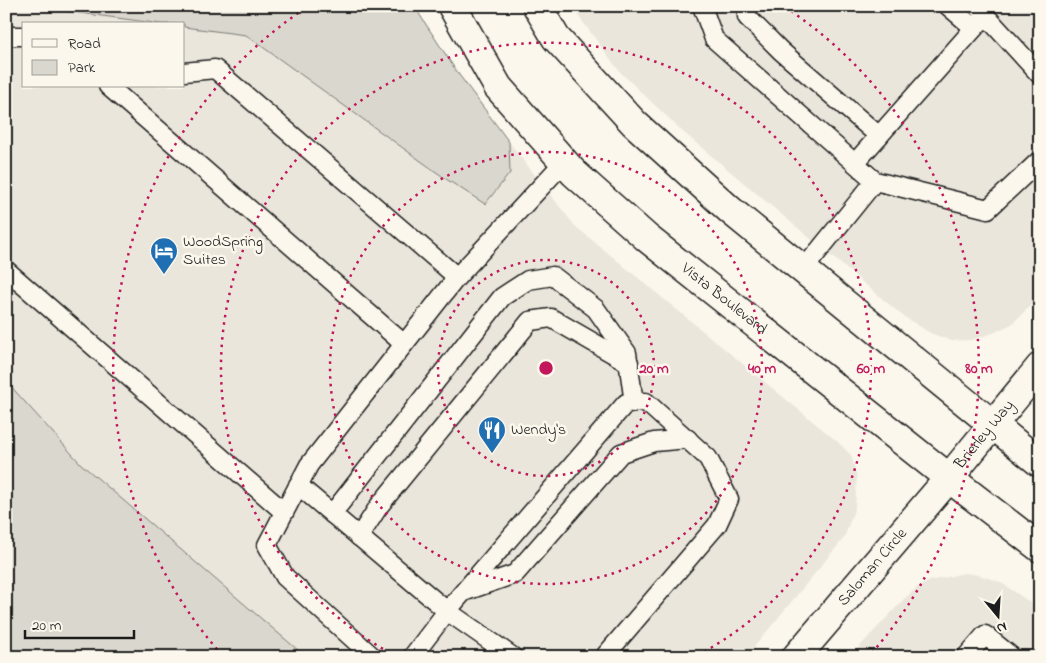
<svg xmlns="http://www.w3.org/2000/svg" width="1046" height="663" font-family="'Indie Flower',sans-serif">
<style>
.built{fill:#eae6dc}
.green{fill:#dad7ce;stroke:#7b7a75}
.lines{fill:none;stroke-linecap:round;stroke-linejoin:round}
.service-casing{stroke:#1c1c1c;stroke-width:21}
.minor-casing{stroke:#1c1c1c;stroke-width:31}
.tertiary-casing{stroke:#1c1c1c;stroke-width:31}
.secondary-casing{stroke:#1c1c1c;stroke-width:31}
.service{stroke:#fbf7ec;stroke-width:18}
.minor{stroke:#fbf7ec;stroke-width:28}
.tertiary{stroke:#fbf7ec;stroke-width:28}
.secondary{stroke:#fbf7ec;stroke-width:28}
.ring{fill:none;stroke:#c2185b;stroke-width:2.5;stroke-dasharray:2.5 5}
.labels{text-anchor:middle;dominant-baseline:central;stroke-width:5;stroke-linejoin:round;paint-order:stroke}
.poi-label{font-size:16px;fill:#1c1c1c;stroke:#fbf7ec;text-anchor:start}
.street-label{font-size:16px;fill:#1c1c1c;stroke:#fbf7ec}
.centre{fill:#c2185b;stroke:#fbf7ec;stroke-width:2.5}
.ring-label{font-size:15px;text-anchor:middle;font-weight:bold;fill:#c2185b;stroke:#fbf7ec;stroke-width:5;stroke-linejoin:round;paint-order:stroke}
</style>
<rect width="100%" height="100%" fill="#fbf7ec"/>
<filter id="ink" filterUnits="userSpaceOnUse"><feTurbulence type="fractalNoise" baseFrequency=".02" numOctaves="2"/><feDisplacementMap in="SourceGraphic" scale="10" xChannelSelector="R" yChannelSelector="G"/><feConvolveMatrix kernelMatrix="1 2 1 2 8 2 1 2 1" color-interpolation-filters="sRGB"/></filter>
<g filter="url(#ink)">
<g class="built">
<polygon points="6,6 26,6 161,24 24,24 24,86 184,86 184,27 246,35 446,179 510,173 509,142 575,226 838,442 851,455 857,477 855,507 844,538 746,657 306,657 81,464 6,381"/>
<polygon points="571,6 1040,6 1040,296 1012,324 993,333 972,340 952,341 930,333 903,316 683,132 620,72"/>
<polygon points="964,573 979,575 1000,582 1040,609 1040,657 850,657 904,599 918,587 930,581"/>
</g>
<g class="green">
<polygon points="27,6 414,6 457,72 509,142 510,173 485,204 446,179 246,35 184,27 184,24 162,24"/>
<polygon points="6,381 81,464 306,657 6,657"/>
</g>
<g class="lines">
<g class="service-casing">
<g id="service">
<polyline points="702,6 714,39 875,181"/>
<polyline points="747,6 747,17 781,51 879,136"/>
<polyline points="948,6 974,28"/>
<polyline points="977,6 1040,75"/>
<polyline points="6,36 24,36"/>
<polyline points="184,72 215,69 457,277"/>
<polyline points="108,86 404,344"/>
<polyline points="855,163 985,16"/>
<polyline points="6,270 284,512"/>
<polyline points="803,270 875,181 988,209 1040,160"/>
<polyline points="298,485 447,611 412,657"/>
<polyline points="332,514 502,297 528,280 553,276 596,309 627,353 634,403"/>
<polyline points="359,537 379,506 530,321 551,318 629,363"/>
<polyline points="466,591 515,574 621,453 654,442 688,439"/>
<polyline points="373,657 285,577 267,545 309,465 457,277 564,162"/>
<polyline points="513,657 447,611 626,403 646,402 708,458 729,499 717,525 604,657"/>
<polyline points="966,657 985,635 1012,657"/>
</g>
</g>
<g class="minor-casing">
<g id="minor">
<path id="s1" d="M796,657L949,478"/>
</g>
</g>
<g class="tertiary-casing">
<g id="tertiary">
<path id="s2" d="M949,478L1040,367"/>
</g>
</g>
<g class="secondary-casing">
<g id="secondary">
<path id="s3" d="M452,6L498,87L574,173L647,238L949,478L1040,548"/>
<polyline points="537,6 556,38 634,123 730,210 1040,463"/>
</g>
</g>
<use href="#service" class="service"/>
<use href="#minor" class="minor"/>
<use href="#tertiary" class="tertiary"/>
<use href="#secondary" class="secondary"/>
</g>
</g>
<g class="ring">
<circle cx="546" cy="368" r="108"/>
<circle cx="546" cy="368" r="216"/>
<path d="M396 656A325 325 0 1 1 696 656"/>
<path d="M222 655A433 433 0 0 1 307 7M785 7A433 433 0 0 1 870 655"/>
</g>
<defs>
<g id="hotel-pin" transform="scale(1.4375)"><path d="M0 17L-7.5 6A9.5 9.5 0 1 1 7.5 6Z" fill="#1f6fb2" stroke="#fbf7ec"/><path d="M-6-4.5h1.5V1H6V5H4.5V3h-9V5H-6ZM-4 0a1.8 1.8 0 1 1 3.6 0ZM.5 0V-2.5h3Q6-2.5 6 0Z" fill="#fff"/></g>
<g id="restaurant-pin" transform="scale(1.4375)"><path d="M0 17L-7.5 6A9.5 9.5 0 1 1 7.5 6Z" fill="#1f6fb2" stroke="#fbf7ec"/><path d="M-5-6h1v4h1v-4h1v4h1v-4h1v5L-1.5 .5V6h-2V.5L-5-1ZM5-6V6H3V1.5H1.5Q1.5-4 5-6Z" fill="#fff"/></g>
</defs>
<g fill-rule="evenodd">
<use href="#hotel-pin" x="164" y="251"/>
<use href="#restaurant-pin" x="492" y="430"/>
</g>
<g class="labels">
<g class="poi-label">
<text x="183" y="242">WoodSpring<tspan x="183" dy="18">Suites</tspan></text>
<text x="511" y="430">Wendy's</text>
</g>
<g class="street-label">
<text stroke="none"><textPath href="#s3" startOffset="404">Vista Boulevard</textPath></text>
<text stroke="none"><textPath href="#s2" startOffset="56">Brierley Way</textPath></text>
<text stroke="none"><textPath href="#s1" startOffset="118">Saloman Circle</textPath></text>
</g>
</g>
<circle cx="546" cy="368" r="8" class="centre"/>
<g class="ring-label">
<text x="654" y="373">20 m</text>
<text x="762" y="373">40 m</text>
<text x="871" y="373">60 m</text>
<text x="979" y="373">80 m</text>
</g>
<rect width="1046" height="663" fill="none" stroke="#fbf7ec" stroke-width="25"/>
<rect x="12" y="12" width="1021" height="638" fill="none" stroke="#1c1c1c" stroke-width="2" filter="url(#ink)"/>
<rect x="22" y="22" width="162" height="65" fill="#fbf7ec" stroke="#a29f99"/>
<rect x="32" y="39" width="25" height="8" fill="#fbf7ec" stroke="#a29f99"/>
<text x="68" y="48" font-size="15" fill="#1c1c1c">Road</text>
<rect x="32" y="60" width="25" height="15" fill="#dad7ce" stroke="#a29f99"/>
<text x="68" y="72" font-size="15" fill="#1c1c1c">Park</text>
<g transform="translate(998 616) rotate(162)" stroke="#fbf7ec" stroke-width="4" paint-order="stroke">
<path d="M0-4L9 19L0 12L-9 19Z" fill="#1c1c1c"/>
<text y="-8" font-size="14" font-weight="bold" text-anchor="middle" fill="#1c1c1c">N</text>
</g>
<path d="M25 630v8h109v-8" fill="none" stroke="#1c1c1c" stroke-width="2.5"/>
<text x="32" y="630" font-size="15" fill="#1c1c1c" stroke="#fbf7ec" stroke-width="4" paint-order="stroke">20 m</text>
</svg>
